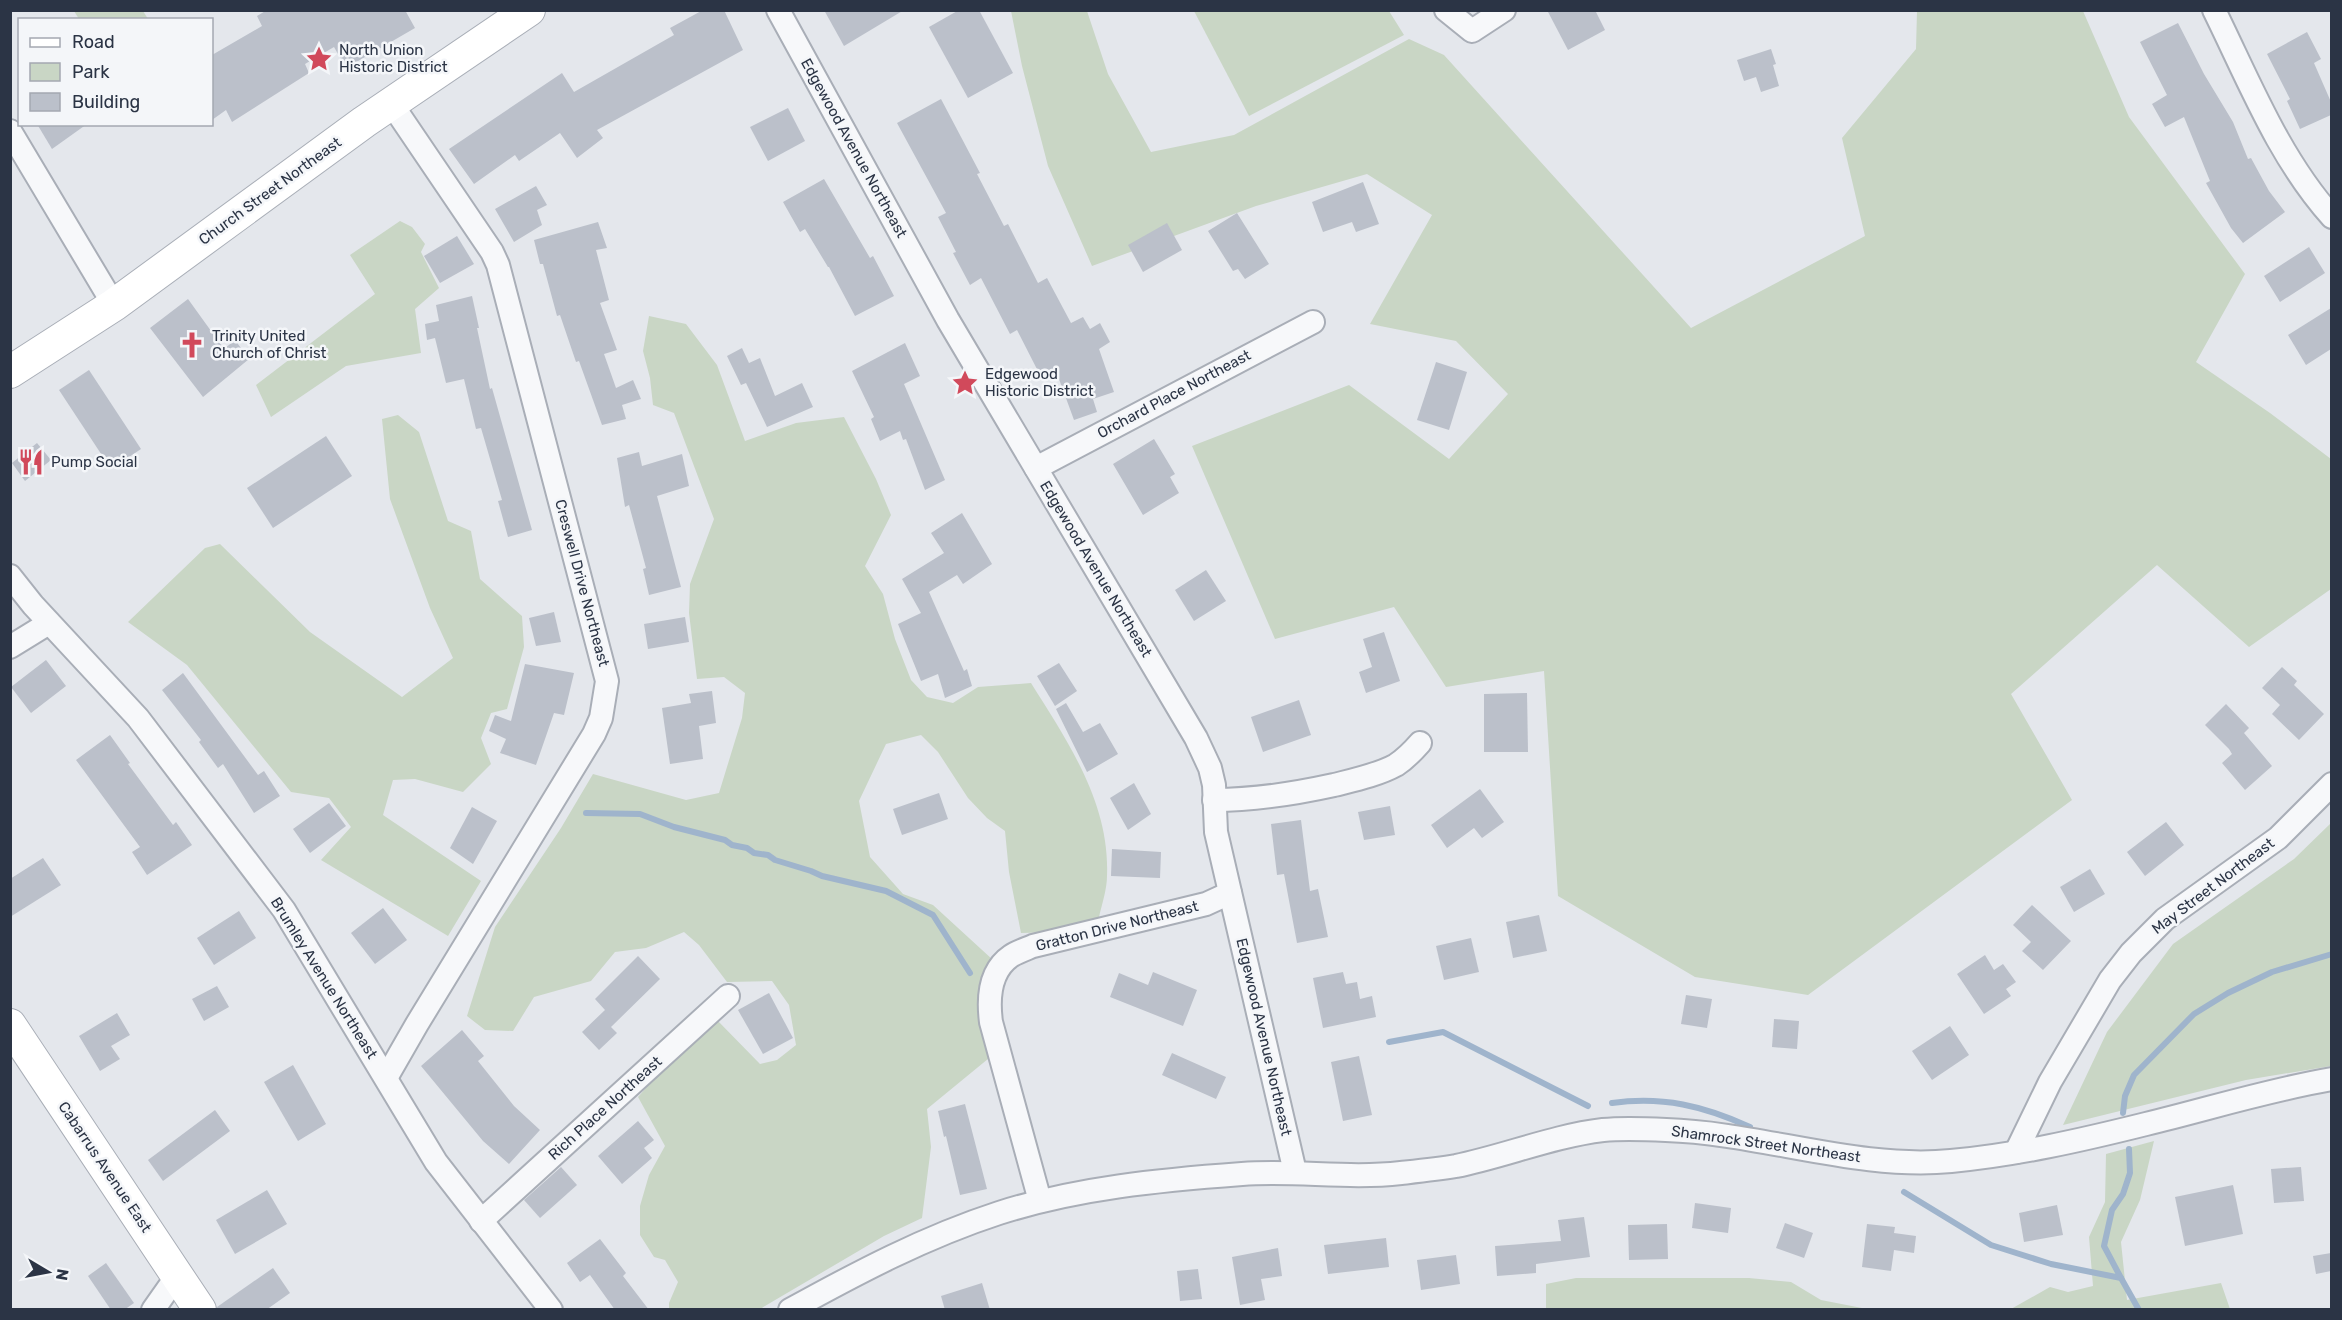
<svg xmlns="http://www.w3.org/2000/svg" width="2342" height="1320" font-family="Rubik,sans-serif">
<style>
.green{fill:#c9d6c5}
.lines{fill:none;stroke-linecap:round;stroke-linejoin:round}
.stream{stroke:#9fb4cc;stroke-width:6}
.building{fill:#bbc0ca}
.minor-casing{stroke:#a9aeb7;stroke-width:26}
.secondary-casing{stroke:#a9aeb7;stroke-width:34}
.minor{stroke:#f7f8fa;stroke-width:22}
.secondary{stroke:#fff;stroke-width:32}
.labels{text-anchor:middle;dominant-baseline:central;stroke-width:5;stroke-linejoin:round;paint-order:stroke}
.poi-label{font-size:15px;fill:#2b3445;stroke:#f4f6f9;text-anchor:start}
.street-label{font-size:15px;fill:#2b3445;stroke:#f4f6f9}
</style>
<rect width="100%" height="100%" fill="#e4e7ec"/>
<g class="green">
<polygon points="74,11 143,11 148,19 79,19"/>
<polygon points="1011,11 1087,11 1108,74 1151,152 1234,135 1409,39 1444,55 1691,328 1865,236 1842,138 1916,49 1917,11 2083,11 2129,117 2245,274 2196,362 2270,413 2331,459 2331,589 2249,647 2157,565 2011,694 2072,800 1808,995 1695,977 1558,896 1544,671 1446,687 1394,607 1275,639 1192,446 1349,385 1449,459 1508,394 1456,341 1370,324 1432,215 1367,174 1256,206 1092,266 1048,166 1022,66"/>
<polygon points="1194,11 1389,11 1404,35 1249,116"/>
<polygon points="400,221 412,227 425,244 421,252 439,288 415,309 421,353 346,366 271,417 256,385 375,294 350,255"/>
<path d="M649,316L686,324L717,365L745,441L796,423L844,417L876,479L891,515L865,566L883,594L895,639L911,680L927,697L953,703L978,687L1031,683C1068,742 1110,803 1107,876C1107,889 1102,904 1099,917L1059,932L1021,933L1009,872L1005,831L987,818L968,798L938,752L921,735L886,744L859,801L870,857L903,894L933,905L993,960L994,1054L927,1109L931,1147L922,1218L884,1236L760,1309H669V1303L678,1282L665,1260L654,1257L640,1235V1206L649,1175L665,1146L638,1097L695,1033L716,1019L760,1064L777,1060L796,1045L789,1005L772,981L727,982L699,945L684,932L646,948L615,952L591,981L534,997L513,1031L485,1030L467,1016L495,927L561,828L593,774L686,800L719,793L742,718L745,693L724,677L697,679L689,613L690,584L714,519L674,413L653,405L650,378L643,351Z"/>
<polygon points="398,415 419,432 448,521 471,531 480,579 522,616 524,647 507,709 491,713 481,738 491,764 463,792 415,779 393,780 383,815 481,881 448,936 321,860 351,827 329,798 291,792 187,665 128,622 205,548 220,544 310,632 402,697 453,658 430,608 390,499 382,419"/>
<polygon points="2331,823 2331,1066 2246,1080 2063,1125 2107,1032 2173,944 2294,859"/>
<polygon points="2154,1141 2140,1200 2121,1242 2127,1300 2221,1283 2230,1309 2011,1309 2050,1287 2068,1292 2093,1286 2089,1237 2105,1202 2106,1154"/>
<polygon points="1576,1278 1749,1278 1791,1282 1821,1300 1867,1309 1546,1309 1546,1284"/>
</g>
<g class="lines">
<g class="stream">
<polyline points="586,813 640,814 674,827 725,840 732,845 747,848 754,853 768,855 775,860 811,871 822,876 886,891 933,915 970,973"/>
<polyline points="1389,1042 1443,1032 1588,1106"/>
<path d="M1612,1103C1663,1096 1704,1106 1750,1127"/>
<polyline points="2123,1113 2125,1096 2134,1075 2194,1014 2228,993 2272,972 2332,954"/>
<polyline points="1904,1192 1991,1245 2051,1264 2121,1278 2139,1310"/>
<polyline points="2121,1278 2104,1246 2112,1210 2123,1194 2130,1173 2129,1149"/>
</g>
</g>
<g class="building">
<polygon points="267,10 405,10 415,28 346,68 334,47 305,64 309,73 232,122 226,110 212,120 212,55 262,26 257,16"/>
<polygon points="703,10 724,10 743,50 597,130 603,138 577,158 560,133 519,161 515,155 474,184 449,149 562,73 574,92 674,35 670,28"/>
<polygon points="824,10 904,10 844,46"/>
<polygon points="959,10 979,10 1013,73 968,98 929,27"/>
<polygon points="1547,10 1595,10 1605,30 1568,50"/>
<polygon points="2178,23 2204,74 2233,122 2248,159 2251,158 2269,191 2285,212 2243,243 2231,228 2206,183 2210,181 2184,117 2165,127 2152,104 2167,95 2140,42"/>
<polygon points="2307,32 2321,59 2314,63 2331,102 2331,115 2300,129 2287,101 2290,99 2267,54"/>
<polygon points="1771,49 1776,64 1773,65 1779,86 1761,92 1756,77 1744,81 1737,60"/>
<polygon points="941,99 980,173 977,174 1004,226 1008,224 1038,283 1047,278 1071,323 1083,317 1090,329 1100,323 1110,342 1099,349 1114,392 1093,399 1097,412 1074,420 1056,371 1042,379 1017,330 1010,334 981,278 970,285 953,253 956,252 938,217 946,213 897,123"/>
<polygon points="788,108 805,141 768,161 750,127"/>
<polygon points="37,124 87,124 52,149"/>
<polygon points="824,179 870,258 873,256 894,296 855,316 829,267 828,267 805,229 800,232 783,202"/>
<polygon points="1363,182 1379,224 1356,232 1352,222 1323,232 1312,202"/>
<polygon points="536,186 547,205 537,210 542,225 514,242 495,209"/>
<polygon points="1237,213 1269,264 1245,279 1238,269 1233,271 1208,231"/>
<polygon points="598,222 607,248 596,250 609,300 600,303 617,350 604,354 616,388 633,380 641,399 622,405 626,419 602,425 579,361 576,362 560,315 557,316 543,264 540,264 534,240"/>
<polygon points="1167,223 1182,250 1143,272 1128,245"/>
<polygon points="457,236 474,264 440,283 424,256"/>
<polygon points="2309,247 2325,273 2280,302 2264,276"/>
<polygon points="472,296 479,328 477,328 490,389 492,388 532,530 508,537 498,501 502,500 481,428 476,429 464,379 446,383 435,338 427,340 425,324 439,321 436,305"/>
<polygon points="188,299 224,349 235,340 249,359 203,397 150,328"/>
<polygon points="2331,308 2331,349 2306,365 2288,335"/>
<polygon points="905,343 920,376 904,384 945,480 925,490 906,439 903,440 900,431 880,441 871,419 874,417 852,371"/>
<polygon points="742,348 749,363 760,358 775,396 802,383 813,407 767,427 746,383 741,385 727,356"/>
<polygon points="1436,362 1467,372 1449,430 1417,420"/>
<polygon points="89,370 141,449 111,469 59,390"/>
<polygon points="326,436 352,476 273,528 247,488"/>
<polygon points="1154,439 1175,474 1170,477 1179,493 1143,515 1113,464"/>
<polygon points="37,443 51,460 25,481 12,463"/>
<polygon points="639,452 642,466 682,454 689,486 657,496 681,587 649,595 643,569 646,568 629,505 625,507 617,458"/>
<polygon points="962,513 992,564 963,584 957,575 929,592 964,671 967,669 972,686 945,698 938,674 921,681 898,624 921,613 902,579 944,553 931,533"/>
<polygon points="1206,570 1226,601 1194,621 1175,590"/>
<polygon points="554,612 561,642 536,646 529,618"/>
<polygon points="685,617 689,642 648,649 644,624"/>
<polygon points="1384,632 1400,681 1366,693 1359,672 1372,667 1363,639"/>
<polygon points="46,660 66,686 31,713 11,687"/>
<polygon points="1059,663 1077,691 1055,706 1037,676"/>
<polygon points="525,664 574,673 564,715 554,713 536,765 500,753 506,739 489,731 495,715 511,721"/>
<polygon points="2282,667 2297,681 2294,685 2324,714 2299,740 2272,714 2280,705 2262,688"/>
<polygon points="183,673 258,775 264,771 280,796 254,813 223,764 218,768 199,742 201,740 162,690"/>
<polygon points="712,691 716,723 699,726 703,759 670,764 662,708 691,703 689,694"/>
<polygon points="1527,693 1528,752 1484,752 1484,694"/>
<polygon points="1299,700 1311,735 1263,752 1251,717"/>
<polygon points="1066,703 1083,732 1100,723 1118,754 1087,772 1056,709"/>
<polygon points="2226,704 2249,728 2244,733 2272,766 2245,790 2222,763 2232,754 2229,749 2205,725"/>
<polygon points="110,735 130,763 128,764 173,825 176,822 192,845 147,875 132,852 140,847 76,760"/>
<polygon points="1134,783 1151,814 1128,830 1110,798"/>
<polygon points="1480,789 1504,822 1482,838 1474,828 1447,848 1431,825"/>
<polygon points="939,793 948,819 902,835 893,809"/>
<polygon points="329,803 346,826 310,853 293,829"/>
<polygon points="1390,806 1395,835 1364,840 1358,812"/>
<polygon points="472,807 497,821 473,864 450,848"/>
<polygon points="1301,820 1310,891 1318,889 1328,937 1297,943 1284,874 1277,875 1271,824"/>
<polygon points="2166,822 2184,845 2145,876 2127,852"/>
<polygon points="1112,849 1161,852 1160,878 1111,876"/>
<polygon points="43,858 61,885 10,917 10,879"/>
<polygon points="2090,869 2105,894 2074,912 2060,887"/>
<polygon points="2032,905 2071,941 2043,970 2022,951 2031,942 2013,925"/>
<polygon points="383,908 407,940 375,964 351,933"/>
<polygon points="239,911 256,938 214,965 197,938"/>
<polygon points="1539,915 1547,951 1513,958 1506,922"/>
<polygon points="1471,938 1479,972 1444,980 1436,946"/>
<polygon points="1985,955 1994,970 2003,964 2016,982 2006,989 2011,996 1984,1014 1957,974"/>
<polygon points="638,956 660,979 611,1027 617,1033 599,1050 582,1032 605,1010 595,999"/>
<polygon points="1153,972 1197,990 1183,1026 1110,997 1119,973 1148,985"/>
<polygon points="1343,972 1346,984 1357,982 1360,999 1372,996 1376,1017 1323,1028 1313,978"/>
<polygon points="217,986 229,1007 204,1021 192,999"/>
<polygon points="769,993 793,1038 763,1054 738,1010"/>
<polygon points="1686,995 1712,999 1707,1028 1681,1024"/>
<polygon points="117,1013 130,1035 111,1046 120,1059 100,1071 79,1036"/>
<polygon points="1774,1019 1799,1021 1797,1049 1772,1047"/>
<polygon points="1950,1026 1969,1055 1932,1080 1912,1051"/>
<polygon points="462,1030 484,1056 478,1061 514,1106 540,1130 509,1164 483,1141 421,1066"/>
<polygon points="1172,1053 1226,1077 1216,1099 1162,1075"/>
<polygon points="1359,1056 1372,1115 1343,1121 1331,1062"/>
<polygon points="293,1065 326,1124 298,1141 264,1082"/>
<polygon points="965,1104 987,1189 960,1195 946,1136 944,1137 938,1111"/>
<polygon points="215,1110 230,1131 163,1181 148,1160"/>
<polygon points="638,1121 654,1140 644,1148 652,1158 622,1184 598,1156"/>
<polygon points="561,1167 577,1185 540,1218 524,1200"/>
<polygon points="2301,1167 2304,1201 2274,1203 2271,1169"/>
<polygon points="2233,1185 2243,1234 2185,1246 2175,1197"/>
<polygon points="267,1190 287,1224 235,1254 216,1220"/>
<polygon points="1695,1203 1731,1208 1728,1233 1692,1228"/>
<polygon points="2057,1205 2063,1235 2024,1242 2019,1213"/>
<polygon points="1584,1217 1590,1257 1536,1264 1536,1273 1497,1276 1495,1246 1561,1241 1558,1220"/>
<polygon points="1785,1223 1813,1233 1804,1258 1776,1248"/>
<polygon points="1667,1224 1668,1259 1629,1260 1628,1225"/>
<polygon points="1867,1224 1895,1227 1894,1233 1916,1236 1914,1253 1894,1250 1891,1271 1862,1267"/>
<polygon points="1386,1238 1389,1267 1328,1274 1324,1245"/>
<polygon points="600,1239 626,1273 623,1276 649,1310 615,1310 590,1275 580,1282 567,1263"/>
<polygon points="1278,1248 1282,1276 1261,1279 1265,1300 1240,1305 1232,1257"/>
<polygon points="2331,1253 2331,1271 2316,1274 2313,1256"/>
<polygon points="1456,1255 1460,1284 1421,1290 1417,1260"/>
<polygon points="106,1263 134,1303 124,1310 111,1310 88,1276"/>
<polygon points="273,1268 290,1293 266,1310 218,1310 217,1307"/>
<polygon points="1198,1269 1202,1299 1180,1301 1177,1271"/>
<polygon points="982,1283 990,1310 945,1310 941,1296"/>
</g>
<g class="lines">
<g class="minor-casing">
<g id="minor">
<polyline points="778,10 948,320 1196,738 1210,768 1214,785 1216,832 1295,1172"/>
<polyline points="1446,10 1472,31 1504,10"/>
<path d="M2214,10C2249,81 2279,158 2332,217"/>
<polyline points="10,131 114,305"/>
<polyline points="1036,468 1313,322"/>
<polyline points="10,576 33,605 138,718 284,910 436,1162 551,1310"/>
<polyline points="10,647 49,623"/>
<path d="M1214,800C1256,800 1293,794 1334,785C1354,780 1378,775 1396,765C1405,759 1413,751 1420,743"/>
<polyline points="386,1078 417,1024 594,734 601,718 607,681 498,265 492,252 391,103"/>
<polyline points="2016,1152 2050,1082 2110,980 2131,953 2165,919 2278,838 2332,784"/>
<path d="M1040,1201L991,1022C988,999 989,971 1011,956C1017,952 1026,949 1033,946L1206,904L1230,893"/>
<polyline points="481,1221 728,996"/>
<polyline points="153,1310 177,1276"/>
<path d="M790,1310C857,1273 925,1237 999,1213C1077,1188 1160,1180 1242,1174C1295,1170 1348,1179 1401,1173C1419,1171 1438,1169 1456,1166C1505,1156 1553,1136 1603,1130C1623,1128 1646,1129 1666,1130C1761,1133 1857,1170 1951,1161C2016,1155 2082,1140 2146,1124C2208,1109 2268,1090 2332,1079"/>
</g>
</g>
<g class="secondary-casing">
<g id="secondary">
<polyline points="10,372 114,305 364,122 529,10"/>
<polyline points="10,1025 200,1310"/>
</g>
</g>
<use href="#minor" class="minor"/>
<use href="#secondary" class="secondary"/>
</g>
<defs>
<g id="sight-bare" transform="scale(2.07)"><path d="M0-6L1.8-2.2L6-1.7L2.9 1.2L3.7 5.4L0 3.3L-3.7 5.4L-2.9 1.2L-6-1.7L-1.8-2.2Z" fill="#d1495b" stroke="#f4f6f9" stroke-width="2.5" paint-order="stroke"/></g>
<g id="church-bare" transform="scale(2.07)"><path d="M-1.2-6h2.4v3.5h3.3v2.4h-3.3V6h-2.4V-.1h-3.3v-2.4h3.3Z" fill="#d1495b" stroke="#f4f6f9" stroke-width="2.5" paint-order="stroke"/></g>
<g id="restaurant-bare" transform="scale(2.07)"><path d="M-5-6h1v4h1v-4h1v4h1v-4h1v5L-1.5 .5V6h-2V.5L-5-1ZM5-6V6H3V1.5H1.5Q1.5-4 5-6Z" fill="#d1495b" stroke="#f4f6f9" stroke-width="2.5" paint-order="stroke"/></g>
</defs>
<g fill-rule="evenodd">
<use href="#sight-bare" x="319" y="59"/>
<use href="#church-bare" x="192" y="345"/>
<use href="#sight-bare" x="965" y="383"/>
<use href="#restaurant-bare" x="31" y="462"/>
</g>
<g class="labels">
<g class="poi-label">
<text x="339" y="50">North Union<tspan x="339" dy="17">Historic District</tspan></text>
<text x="212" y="336">Trinity United<tspan x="212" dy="17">Church of Christ</tspan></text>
<text x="985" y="374">Edgewood<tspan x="985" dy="17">Historic District</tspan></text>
<text x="51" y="462">Pump Social</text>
</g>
<g class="street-label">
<text transform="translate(854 148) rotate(61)">Edgewood Avenue Northeast</text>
<text transform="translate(270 191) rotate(-36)">Church Street Northeast</text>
<text transform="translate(1174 394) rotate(-28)">Orchard Place Northeast</text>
<text transform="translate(1096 569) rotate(59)">Edgewood Avenue Northeast</text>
<text transform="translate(582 583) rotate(75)">Creswell Drive Northeast</text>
<text transform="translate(2213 886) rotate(-37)">May Street Northeast</text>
<text transform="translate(1117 926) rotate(-14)">Gratton Drive Northeast</text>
<text transform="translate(324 978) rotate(58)">Brumley Avenue Northeast</text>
<text transform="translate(1264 1037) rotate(77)">Edgewood Avenue Northeast</text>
<text transform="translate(605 1108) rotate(-42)">Rich Place Northeast</text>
<text transform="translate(1766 1144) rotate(8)">Shamrock Street Northeast</text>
<text transform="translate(105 1167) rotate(56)">Cabarrus Avenue East</text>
</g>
</g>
<rect width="2342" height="1320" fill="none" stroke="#2b3445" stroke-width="24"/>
<rect x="18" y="18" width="195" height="108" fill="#f4f6f9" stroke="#a4a8b1" stroke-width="1.5"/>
<rect x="30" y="38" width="30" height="9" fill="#ffffff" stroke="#a4a8b1" stroke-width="1.5"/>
<text x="72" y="48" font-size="18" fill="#2b3445">Road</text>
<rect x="30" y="63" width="30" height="18" fill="#c9d6c5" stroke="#a4a8b1" stroke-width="1.5"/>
<text x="72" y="78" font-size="18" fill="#2b3445">Park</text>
<rect x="30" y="93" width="30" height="18" fill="#bbc0ca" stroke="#a4a8b1" stroke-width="1.5"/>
<text x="72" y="108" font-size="18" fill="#2b3445">Building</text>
<g transform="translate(48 1272) rotate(100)" stroke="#f4f6f9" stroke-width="4.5" paint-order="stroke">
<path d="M0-4.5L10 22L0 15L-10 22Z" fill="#2b3445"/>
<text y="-9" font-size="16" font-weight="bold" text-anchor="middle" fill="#2b3445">N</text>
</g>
</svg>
